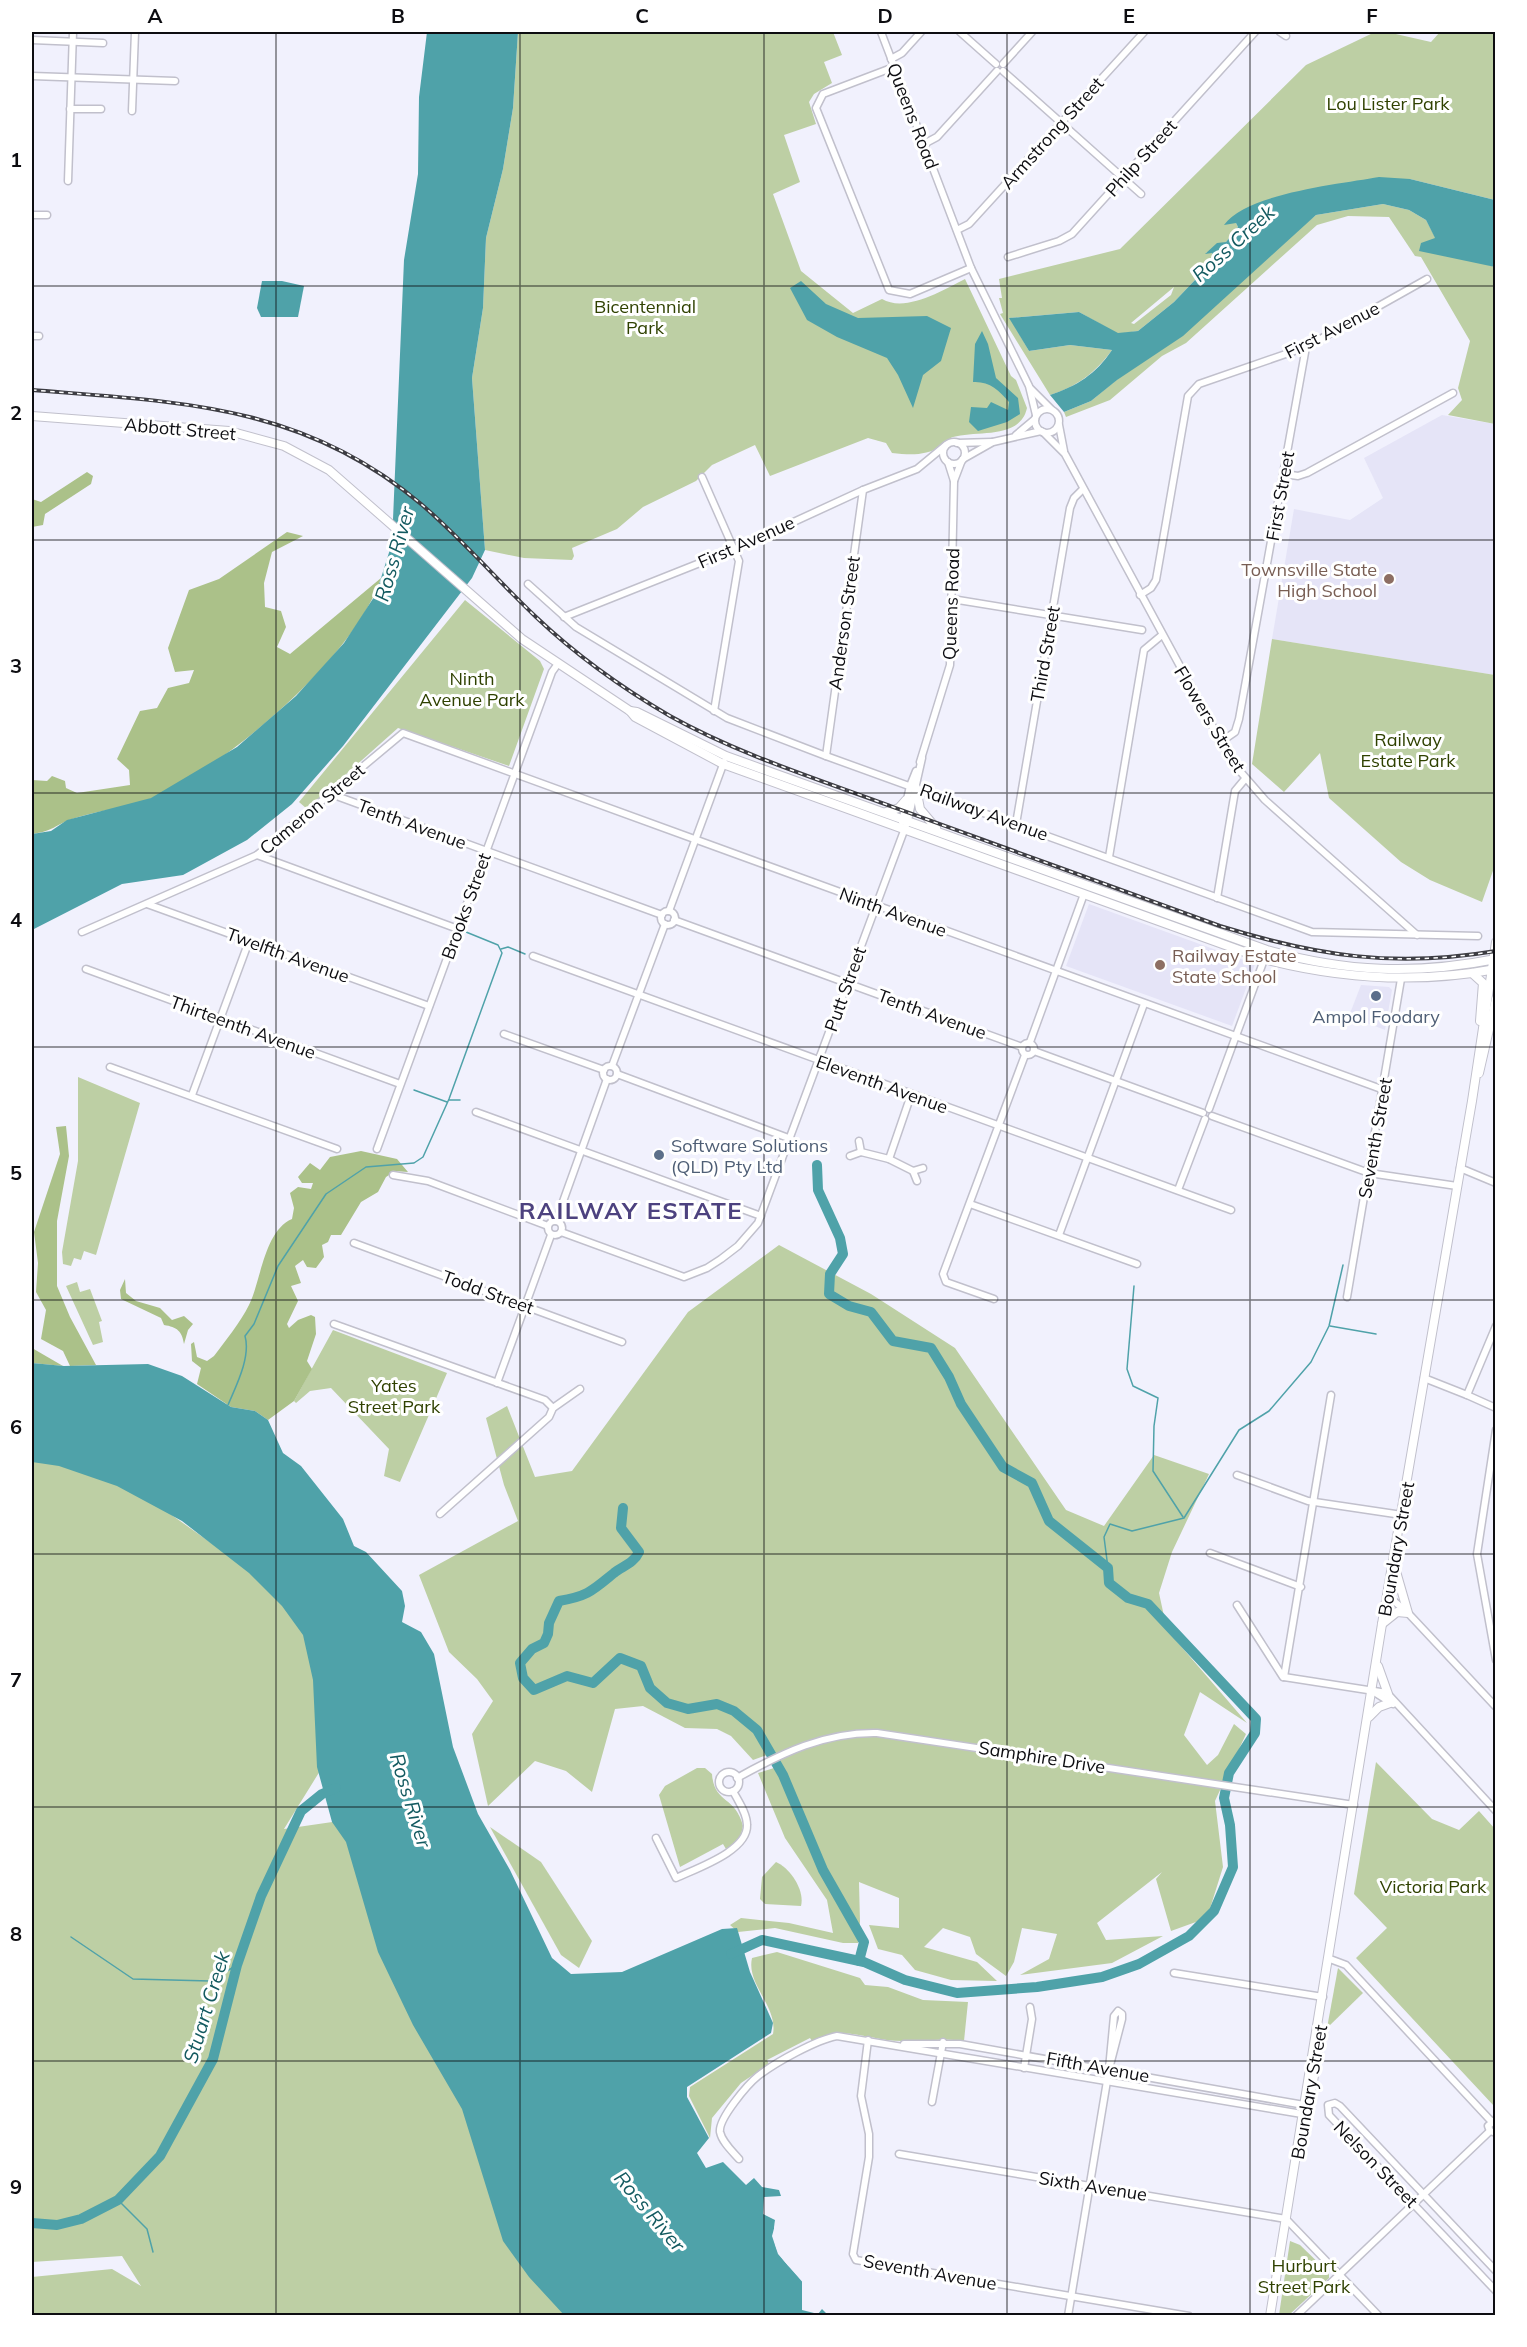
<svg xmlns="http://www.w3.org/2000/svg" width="1527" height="2347" font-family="Mulish,sans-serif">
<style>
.built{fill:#e5e4f7}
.green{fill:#bdcfa4;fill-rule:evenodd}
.forest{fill:#abc189}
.water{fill:#4fa2a9}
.pier{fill:#f1f1fd}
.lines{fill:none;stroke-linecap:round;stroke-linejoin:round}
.stream{stroke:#4fa2a9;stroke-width:1.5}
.river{stroke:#4fa2a9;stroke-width:10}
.minor-casing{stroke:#c1c0cc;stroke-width:9}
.major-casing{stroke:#c1c0cc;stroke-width:10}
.minor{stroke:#fff;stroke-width:6}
.major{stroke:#fff;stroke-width:8}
.rail-casing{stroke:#3d3d43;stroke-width:4}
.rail{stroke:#fff;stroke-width:1.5;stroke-dasharray:4.5;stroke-linecap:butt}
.grid{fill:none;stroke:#0d0d11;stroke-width:1.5;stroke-opacity:0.55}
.education-dot{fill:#8d6e63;stroke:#fff;stroke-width:2}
.service-dot{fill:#5c6f8a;stroke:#fff;stroke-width:2}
.labels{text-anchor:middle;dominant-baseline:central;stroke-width:6;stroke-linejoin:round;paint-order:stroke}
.park-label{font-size:18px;fill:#2f4100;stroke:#fff}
.street-label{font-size:18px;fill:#0d0d11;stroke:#fff}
.education-label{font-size:18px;fill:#785e54;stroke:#fff;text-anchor:end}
.service-label{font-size:18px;fill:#4e5e75;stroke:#fff}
.water-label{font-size:20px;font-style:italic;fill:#135a60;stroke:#fff}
.district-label{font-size:24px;font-weight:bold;letter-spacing:1.5px;fill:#4d427f;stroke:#fff}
.neatline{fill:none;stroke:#0d0d11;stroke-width:2}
.grid-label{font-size:20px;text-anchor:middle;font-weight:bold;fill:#0d0d11}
</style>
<rect width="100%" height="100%" fill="#f1f1fd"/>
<g class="built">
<polygon points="1442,415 1495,424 1495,675 1272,639 1294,509 1350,520 1383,498 1364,458"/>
<polygon points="1089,904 1255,964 1232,1026 1066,966"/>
<polygon points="1361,985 1389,987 1392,990 1385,1030 1349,1016"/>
</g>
<g class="green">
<path d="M518,32H833L842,55L824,62L832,83L814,94L809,102L816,124L784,135L800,182L773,194L801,271L853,313L882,299C906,313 943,290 965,279L1011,376L1016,380L1027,408C1020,440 977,430 953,437C949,438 946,443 942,446C925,456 911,455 892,453L886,443L868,438L770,476L755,445L712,465L696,481L643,507L617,529L572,548L574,556L572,560L524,558L485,550L472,378L483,308L486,238L503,169L513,108Z"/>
<path d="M1375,32H1387L1431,42L1440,32H1495V200L1410,179L1236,223L1238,227L1226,242L1206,253H1212L1215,259L1174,302L1138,331L1118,334L1079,312L1010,318L1029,351L1070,345L1112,350C1095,373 1078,386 1050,395L1000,314L1003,313L999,298H1002L999,279L1120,249L1306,65ZM1174,287L1171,295L1134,324L1131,323Z"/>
<polygon points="1383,204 1409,210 1426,220 1436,239 1478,262 1495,267 1495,424 1448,415 1462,400 1458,388 1470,341 1421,257 1415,256 1389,217 1348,216 1317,225 1186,343 1162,356 1110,400 1066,417 1064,412 1091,401 1316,215"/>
<polygon points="465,600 540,661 544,669 509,766 398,728 307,809 299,802"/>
<polygon points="1272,639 1495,675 1495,865 1482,902 1430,880 1401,862 1329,798 1320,753 1284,792 1252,764"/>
<polygon points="78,1077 140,1103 96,1255 84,1251 81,1260 74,1258 71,1266 63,1264 62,1252 78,1161"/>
<polygon points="779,1245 871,1294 955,1348 1066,1510 1104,1526 1154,1455 1209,1474 1172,1552 1159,1593 1167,1630 1247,1723 1200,1692 1184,1735 1207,1765 1218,1755 1234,1724 1246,1734 1215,1801 1223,1867 1207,1918 1171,1931 1156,1879 1162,1872 1097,1923 1106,1940 1163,1936 1112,1963 1020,1975 1049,1959 1057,1934 1022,1928 1014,1962 1006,1976 976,1954 970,1937 943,1928 924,1947 977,1962 997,1981 951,1980 915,1970 902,1955 878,1949 869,1925 899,1928 899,1898 859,1882 860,1922 858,1943 843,1943 775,1928 738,1932 730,1925 741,1918 789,1923 833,1933 827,1900 785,1838 758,1773 774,1768 767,1755 753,1760 731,1736 717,1729 685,1728 643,1706 615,1709 592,1792 566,1771 535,1761 488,1806 472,1734 493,1701 477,1679 449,1652 419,1575 518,1521 504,1485 486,1418 507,1406 535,1477 572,1471 688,1312"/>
<polygon points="77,1282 80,1292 90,1289 102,1321 99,1322 103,1342 93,1345 66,1286"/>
<polygon points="333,1330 447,1373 400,1482 384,1476 389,1449 331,1388 310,1391 296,1403 294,1401"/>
<polygon points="32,1456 108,1470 286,1596 329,1686 328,1758 284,1829 353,1819 598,2315 32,2315 32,2277 112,2269 141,2286 122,2256 32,2262"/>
<polygon points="1376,1762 1432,1819 1459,1830 1479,1811 1495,1829 1494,2106 1356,1958 1387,1928 1354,1894"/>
<path d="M697,1768H705L712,1774C714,1804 735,1795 743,1826L740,1839L726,1849L723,1844L680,1867L659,1795L665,1786Z"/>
<polygon points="490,1827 541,1862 592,1941 579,1968 561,1955"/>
<path d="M776,1862C790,1868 805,1890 801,1906L765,1904L760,1899L762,1877Z"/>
<path d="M777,1952L860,1978L865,1985L888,1987L923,2000L968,2002L964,2041C943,2038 924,2041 903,2041C869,2041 846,2024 812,2041L810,2038L767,2060L769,2064L741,2083L712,2118L710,2138L689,2096L690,2087L773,2034C778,2006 746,1985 752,1958Z"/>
<polygon points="1338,1968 1363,1993 1327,2028"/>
<polygon points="1290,2241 1300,2245 1329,2273 1329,2278 1289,2315 1279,2315"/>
</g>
<g class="forest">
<polygon points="87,472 93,476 91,484 45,514 43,525 32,527 32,499 41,502"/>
<path d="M287,532L303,536L272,552L264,583L265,607L281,611L286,627L277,647L290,654L381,578C355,657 228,765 152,798C126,809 96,810 69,820C52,827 53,831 32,834V780L47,781L52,776L65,781L66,788L77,793L130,785L129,770L117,759L140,711L157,708L168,688L189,683L194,670L175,672L168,648L189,590L219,579Z"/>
<polygon points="66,1126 69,1156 57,1221 57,1286 70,1317 96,1365 70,1366 63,1351 41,1339 46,1310 36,1292 38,1263 34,1232 60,1154 56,1127"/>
<path d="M361,1151L397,1159L408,1172L395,1171L386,1177L378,1192L361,1202L341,1235H331L328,1242L322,1245L324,1257L316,1268L307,1267L303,1260L295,1266L301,1283L291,1286L298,1301L287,1324L289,1328L298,1320L311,1315L315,1317L316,1334L307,1361L312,1369L294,1401L268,1420L255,1411L231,1407L197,1384L201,1368L192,1361L191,1344L194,1342L197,1357L207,1361L214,1356C226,1340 240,1323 249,1305C261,1281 264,1231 292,1219L294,1208L290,1193L298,1187L311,1189L313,1183H302L298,1177L310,1163L320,1170L330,1157Z"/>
<path d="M125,1279L126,1293L136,1301L160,1308L172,1320L184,1316L193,1324L188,1330L184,1344C182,1331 177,1327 164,1325L161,1318L121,1299L120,1290Z"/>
<polygon points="32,1348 63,1366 32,1363"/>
</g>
<g class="water">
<polygon points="427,32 518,32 513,108 503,169 486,238 483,308 472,378 485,550 472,578 343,746 292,804 247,840 183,875 122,884 32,930 32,834 51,831 67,820 151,798 237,747 296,696 344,643 376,594 392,543 404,260 418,174 419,97"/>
<path d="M1379,177L1410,179L1495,200V267L1419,251L1421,243L1435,238L1426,220L1409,210L1383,204L1316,215L1183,336L1117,380L1091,401L1064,412L1050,395C1077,386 1096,374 1112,350L1070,345L1029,351L1009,318L1079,312L1118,333L1138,331L1174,302L1215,259L1212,253L1205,254L1217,243L1226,242L1238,227L1236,223L1224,225C1247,193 1341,184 1379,177Z"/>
<polygon points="262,281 282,281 304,286 298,317 261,317 257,308"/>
<polygon points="801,281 826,304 858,318 927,316 951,328 941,361 923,375 913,408 898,375 887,358 837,337 807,320 790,288"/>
<path d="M982,331L988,344L996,378L1018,398L1020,414L1007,422L978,431L969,422L971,407L987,408L991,402L1008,410L1009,402C999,390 989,381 973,382L975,344Z"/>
<path d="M32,1363L64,1366L148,1364L182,1376L231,1407L255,1411L268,1420L283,1453L301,1466L343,1519L354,1546L366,1552L402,1591L405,1606L402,1622L421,1632L434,1654L453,1747L478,1814L510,1870L552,1958L571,1974L622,1972L722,1929L737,1928L750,1972L773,2023L771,2033L687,2087V2097L709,2138L697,2153L706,2168L723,2162L746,2185L754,2178L762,2187L779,2190L781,2196L764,2197L763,2214L775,2220C770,2251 782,2259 802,2280V2310L818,2314L822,2309L828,2315H564L529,2277L503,2241L462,2109L413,2025L378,1952L346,1842L332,1822L317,1767L313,1680L303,1635L282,1606L249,1573L182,1521L117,1486L59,1466L32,1462Z"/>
</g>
<polygon class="pier" points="777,2218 775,2234 780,2253 805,2278 805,2285 778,2254 772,2236"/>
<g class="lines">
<g class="stream">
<polyline points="501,949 508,947 525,954"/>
<polyline points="414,1090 447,1102"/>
<polyline points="449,1100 460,1100"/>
<polyline points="1134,1286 1127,1369 1133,1386 1158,1398 1154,1426 1153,1471 1183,1517"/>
<polyline points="1330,1326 1376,1334"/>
<path d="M228,1405C236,1386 251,1357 245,1336L254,1324L278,1266L326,1194L366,1167L414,1163L423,1157L449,1099L502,953L498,945L466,932"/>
<polyline points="1108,1568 1104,1537 1110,1524 1132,1531 1184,1518 1239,1430 1269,1411 1311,1362 1329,1326 1343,1265"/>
<polyline points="71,1937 133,1979 210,1981 237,1965"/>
<polyline points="118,2200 147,2229 153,2252"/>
</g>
<g class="river">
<path d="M623,1508L621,1528L639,1552C634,1563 623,1566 614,1573C592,1591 588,1596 559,1601L549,1623L548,1634L544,1643L532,1649L520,1663L523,1678L534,1690L567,1676L593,1683L620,1658L641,1666L650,1688L667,1703L688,1709L717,1704L734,1711L757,1730L783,1775L823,1870L864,1942L859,1961"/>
<polyline points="731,1954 762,1940 864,1962 905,1980 957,1993 1037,1987 1102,1977 1139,1964 1189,1936 1214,1911 1233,1867 1230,1825 1224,1798 1229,1773 1255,1733 1256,1719 1148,1604 1128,1598 1109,1583 1108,1568 1049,1521 1032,1483 1003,1467 961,1404 949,1377 931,1348 893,1341 871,1312 849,1306 829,1294 830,1274 843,1254 840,1238 818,1190 817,1165"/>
<polyline points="32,2223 57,2225 81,2219 118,2200 160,2156 213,2059 237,1965 261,1896 301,1811 322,1794 336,1788"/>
</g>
<g class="minor-casing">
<g id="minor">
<polyline points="881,32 971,268 1029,386 1036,415"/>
<polyline points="960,32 996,64"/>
<polyline points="1280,32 1286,36"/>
<polyline points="32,40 103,43"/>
<polyline points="891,59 902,53 921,32"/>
<polyline points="1003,64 1032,32"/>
<polyline points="894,67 823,94 816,108 889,290 910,294 971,268"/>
<polyline points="1003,71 1141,194"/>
<polyline points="32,76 175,81"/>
<polyline points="70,109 101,109"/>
<polyline points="132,111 135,32"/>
<polyline points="922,145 937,137 997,71"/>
<polyline points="68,181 73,32"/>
<polyline points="32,215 47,215"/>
<polyline points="957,230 969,224 1144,32"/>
<polyline points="1008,257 1059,241 1072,234 1255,32"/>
<polyline points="32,336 39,336"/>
<polyline points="1031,389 1051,409"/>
<circle cx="1047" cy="421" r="12"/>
<polyline points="1059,425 1064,451"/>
<polyline points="1043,432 1065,454 1232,762 1265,800 1417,935"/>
<polyline points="1016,435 1035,419"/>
<circle cx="954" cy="453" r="11"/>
<polyline points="957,443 992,442"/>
<polyline points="963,459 993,442 1041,431"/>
<polyline points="1284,474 1298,476 1307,473 1453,393"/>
<polyline points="702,477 739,561 714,711"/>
<polyline points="954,481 962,460"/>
<polyline points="528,584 576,627 727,718 826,756 1312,932 1478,936"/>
<polyline points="1140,595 1151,588 1156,580 1188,396 1199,384 1306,347 1427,279"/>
<polyline points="952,599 1142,630"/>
<polyline points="564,617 735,549 863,490 917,469 946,445"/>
<polyline points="1219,743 1235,732 1239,719 1306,347"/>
<polyline points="826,756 863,490"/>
<polyline points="920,762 950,665 954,481 948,462"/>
<polyline points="331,794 662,915"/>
<polyline points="902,822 910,786 916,771"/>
<polyline points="1016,824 1070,508 1074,498 1083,489"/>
<polyline points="257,855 458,929"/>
<polyline points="1109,857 1144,650 1162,635"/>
<polyline points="1217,898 1235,791 1245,779"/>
<polyline points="147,904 429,1006"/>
<polyline points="669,911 724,762"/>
<circle cx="668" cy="918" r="7"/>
<polyline points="674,920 1022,1047"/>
<polyline points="82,932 257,855 403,733 1384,1090"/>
<polyline points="533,956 1231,1210"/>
<polyline points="86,969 400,1084"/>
<polyline points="504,1034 604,1070"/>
<polyline points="1030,1042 1084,894"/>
<circle cx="1028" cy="1049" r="6"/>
<polyline points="1034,1051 1203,1113"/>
<polyline points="612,1066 665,924"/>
<circle cx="610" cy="1073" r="7"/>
<polyline points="110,1067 337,1149"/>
<polyline points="617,1074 791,1139"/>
<polyline points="192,1095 249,941"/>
<polyline points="1209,1109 1265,957"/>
<polyline points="476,1112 761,1216"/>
<polyline points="1212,1116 1369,1173 1457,1186"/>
<polyline points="859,1141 861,1152 889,1159 913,1171 923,1168"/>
<polyline points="377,1149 552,672 557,665"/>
<polyline points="850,1156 861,1152"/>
<polyline points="889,1159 911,1095"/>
<polyline points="1460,1168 1496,1183"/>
<polyline points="913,1171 917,1181"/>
<polyline points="393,1175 428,1181 548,1226"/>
<polyline points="1178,1190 1205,1119"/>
<polyline points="970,1204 1137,1264"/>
<circle cx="555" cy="1228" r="7"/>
<polyline points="556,1221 607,1079"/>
<polyline points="561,1232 684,1277 707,1268 721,1259 738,1246 758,1223 908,820 922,758"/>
<polyline points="1059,1235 1144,1004"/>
<polyline points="354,1243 622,1342"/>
<polyline points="1347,1297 1401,979"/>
<polyline points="994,1299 946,1282 943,1274 1025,1055"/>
<polyline points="334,1324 545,1400 553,1408"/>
<polyline points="1496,1326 1467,1395 1496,1408"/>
<polyline points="1424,1378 1467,1395"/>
<polyline points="497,1383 551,1235"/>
<polyline points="1496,1430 1477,1554 1496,1660"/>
<polyline points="1237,1475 1308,1501 1402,1515"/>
<polyline points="440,1514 549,1417 553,1408 580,1389"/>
<polyline points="1210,1553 1301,1587"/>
<polyline points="1387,1600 1395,1602 1408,1613 1496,1707"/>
<polyline points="1237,1605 1283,1677"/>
<polyline points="1284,1677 1331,1395"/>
<polyline points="1284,1677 1387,1693 1496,1811"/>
<polyline points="1374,1692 1393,1704"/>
<circle cx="729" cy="1782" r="10"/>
<path d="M737,1778C782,1753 825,1732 877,1733L1354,1805"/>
<path d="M656,1838L676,1878C697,1868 748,1851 747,1825C747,1813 738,1801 733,1791"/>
<polyline points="1330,1959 1346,1965 1491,2121"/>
<polyline points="1174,1973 1323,1997"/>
<polyline points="868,2040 861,2096 869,2134 869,2157 853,2254 856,2260 1189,2316"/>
<polyline points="904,2044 960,2044 1304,2105"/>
<polyline points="1024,2068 1032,2019 1030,2007"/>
<polyline points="932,2102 943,2042"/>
<polyline points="1496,2119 1488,2126 1490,2131 1496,2133"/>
<polyline points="899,2154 1286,2219 1379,2316"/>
<path d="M739,2159C732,2151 722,2142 720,2132C718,2119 748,2084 758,2076C776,2062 816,2040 837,2036L1302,2114"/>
<polyline points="1496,2271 1340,2106 1335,2103 1328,2105 1329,2115 1496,2291"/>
<polyline points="1068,2316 1109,2069 1114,2016 1118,2011 1122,2014 1122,2019 1109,2069"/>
<polyline points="1296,2316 1490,2131"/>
</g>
</g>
<g class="major-casing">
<g id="major">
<path d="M32,416L229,431L284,446L329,470L522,639L630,711L635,717L723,764L1264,959C1341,979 1417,984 1496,969"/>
<path d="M630,711L637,712L726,756L1267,950C1346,972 1415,975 1496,959"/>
<polyline points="916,788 920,809 936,828"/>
<polyline points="886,812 899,808 906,800"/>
<polyline points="1472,973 1483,983 1480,1021"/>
<polyline points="1479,1073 1496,999"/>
<polyline points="1382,1624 1397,1612 1408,1613 1395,1568"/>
<polyline points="1378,1666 1388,1694"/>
<polyline points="1369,1717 1379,1707 1390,1703"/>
<polyline points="1304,2135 1320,2040"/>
<polyline points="1270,2316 1382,1624 1472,1101 1496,942"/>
</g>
</g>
<use href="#minor" class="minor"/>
<use href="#major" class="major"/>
<g class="rail-casing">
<path id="rail" d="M32,390C179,402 302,404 421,504C462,539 497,580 536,617C576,655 622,688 670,716C740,755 818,779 893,807C1002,847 1111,886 1220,926C1317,956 1394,968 1496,951"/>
</g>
<use href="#rail" class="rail"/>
</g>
<path class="grid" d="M276,32V2316M520,32V2316M764,32V2316M1007,32V2316M1250,32V2316M32,286H1496M32,540H1496M32,793H1496M32,1047H1496M32,1300H1496M32,1554H1496M32,1807H1496M32,2061H1496"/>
<g class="education-dot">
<circle cx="1389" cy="579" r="6"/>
<circle cx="1160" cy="965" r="6"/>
</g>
<g class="service-dot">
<circle cx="1376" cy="996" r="6"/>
<circle cx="659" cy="1155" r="6"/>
</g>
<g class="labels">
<g class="park-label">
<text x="1388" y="103">Lou Lister Park</text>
<text x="645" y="306">Bicentennial<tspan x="645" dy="21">Park</tspan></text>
<text x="472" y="678">Ninth<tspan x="472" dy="21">Avenue Park</tspan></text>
<text x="1408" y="739">Railway<tspan x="1408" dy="21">Estate Park</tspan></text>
<text x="394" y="1385">Yates<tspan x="394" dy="21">Street Park</tspan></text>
<text x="1433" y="1886">Victoria Park</text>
<text x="1304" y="2265">Hurburt<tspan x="1304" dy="21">Street Park</tspan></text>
</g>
<g class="street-label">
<text transform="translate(913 116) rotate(69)">Queens Road</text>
<text transform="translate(1052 133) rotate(-48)">Armstrong Street</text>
<text transform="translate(1141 158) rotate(-48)">Philp Street</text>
<text transform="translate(1332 330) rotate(-27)">First Avenue</text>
<text transform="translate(180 429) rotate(5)">Abbott Street</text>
<text transform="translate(1280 496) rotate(-80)">First Street</text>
<text transform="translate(746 542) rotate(-24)">First Avenue</text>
<text transform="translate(951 604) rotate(-88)">Queens Road</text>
<text transform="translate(844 623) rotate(-82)">Anderson Street</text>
<text transform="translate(1045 654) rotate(-80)">Third Street</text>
<text transform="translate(1210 719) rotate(59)">Flowers Street</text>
<text transform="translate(312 809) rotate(-40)">Cameron Street</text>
<text transform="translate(984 812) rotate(20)">Railway Avenue</text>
<text transform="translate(412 824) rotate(20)">Tenth Avenue</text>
<text transform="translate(466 906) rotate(-70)">Brooks Street</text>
<text transform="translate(893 912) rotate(20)">Ninth Avenue</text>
<text transform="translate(288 955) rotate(20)">Twelfth Avenue</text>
<text transform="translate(845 989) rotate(-70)">Putt Street</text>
<text transform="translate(932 1014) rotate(20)">Tenth Avenue</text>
<text transform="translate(243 1027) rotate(20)">Thirteenth Avenue</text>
<text transform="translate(882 1084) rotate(20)">Eleventh Avenue</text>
<text transform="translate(1375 1138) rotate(-80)">Seventh Street</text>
<text transform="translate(488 1292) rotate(20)">Todd Street</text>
<text transform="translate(1396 1549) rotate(-80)">Boundary Street</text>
<text transform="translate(1042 1757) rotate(9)">Samphire Drive</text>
<text transform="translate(1098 2067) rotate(10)">Fifth Avenue</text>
<text transform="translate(1309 2092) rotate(-80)">Boundary Street</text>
<text transform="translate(1376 2164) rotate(46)">Nelson Street</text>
<text transform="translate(1093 2186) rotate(9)">Sixth Avenue</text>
<text transform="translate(930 2272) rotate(10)">Seventh Avenue</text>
</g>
<g class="education-label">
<text x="1377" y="569">Townsville State<tspan x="1377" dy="21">High School</tspan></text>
<text x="1172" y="955" text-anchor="start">Railway Estate<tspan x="1172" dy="21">State School</tspan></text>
</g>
<g class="service-label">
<text x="1376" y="1016">Ampol Foodary</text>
<text x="671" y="1145" text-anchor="start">Software Solutions<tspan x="671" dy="21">(QLD) Pty Ltd</tspan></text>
</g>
<g class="water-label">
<text transform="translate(1233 243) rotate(-42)">Ross Creek</text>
<text transform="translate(394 554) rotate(-74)">Ross River</text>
<text transform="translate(411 1800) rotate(73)">Ross River</text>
<text transform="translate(206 2007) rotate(-73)">Stuart Creek</text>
<text transform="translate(650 2211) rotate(50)">Ross River</text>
</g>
<g class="district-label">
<text x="631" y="1210">RAILWAY ESTATE</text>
</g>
</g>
<rect width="1527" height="2347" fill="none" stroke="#ffffff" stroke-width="66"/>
<rect x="33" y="33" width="1461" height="2281" class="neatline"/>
<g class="grid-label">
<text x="155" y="23">A</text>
<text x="398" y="23">B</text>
<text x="642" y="23">C</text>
<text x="885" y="23">D</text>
<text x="1129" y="23">E</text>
<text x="1372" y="23">F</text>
<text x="16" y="167">1</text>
<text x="16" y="420">2</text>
<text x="16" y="673">3</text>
<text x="16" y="927">4</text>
<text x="16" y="1180">5</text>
<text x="16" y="1434">6</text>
<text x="16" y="1687">7</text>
<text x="16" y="1941">8</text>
<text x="16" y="2194">9</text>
</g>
</svg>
